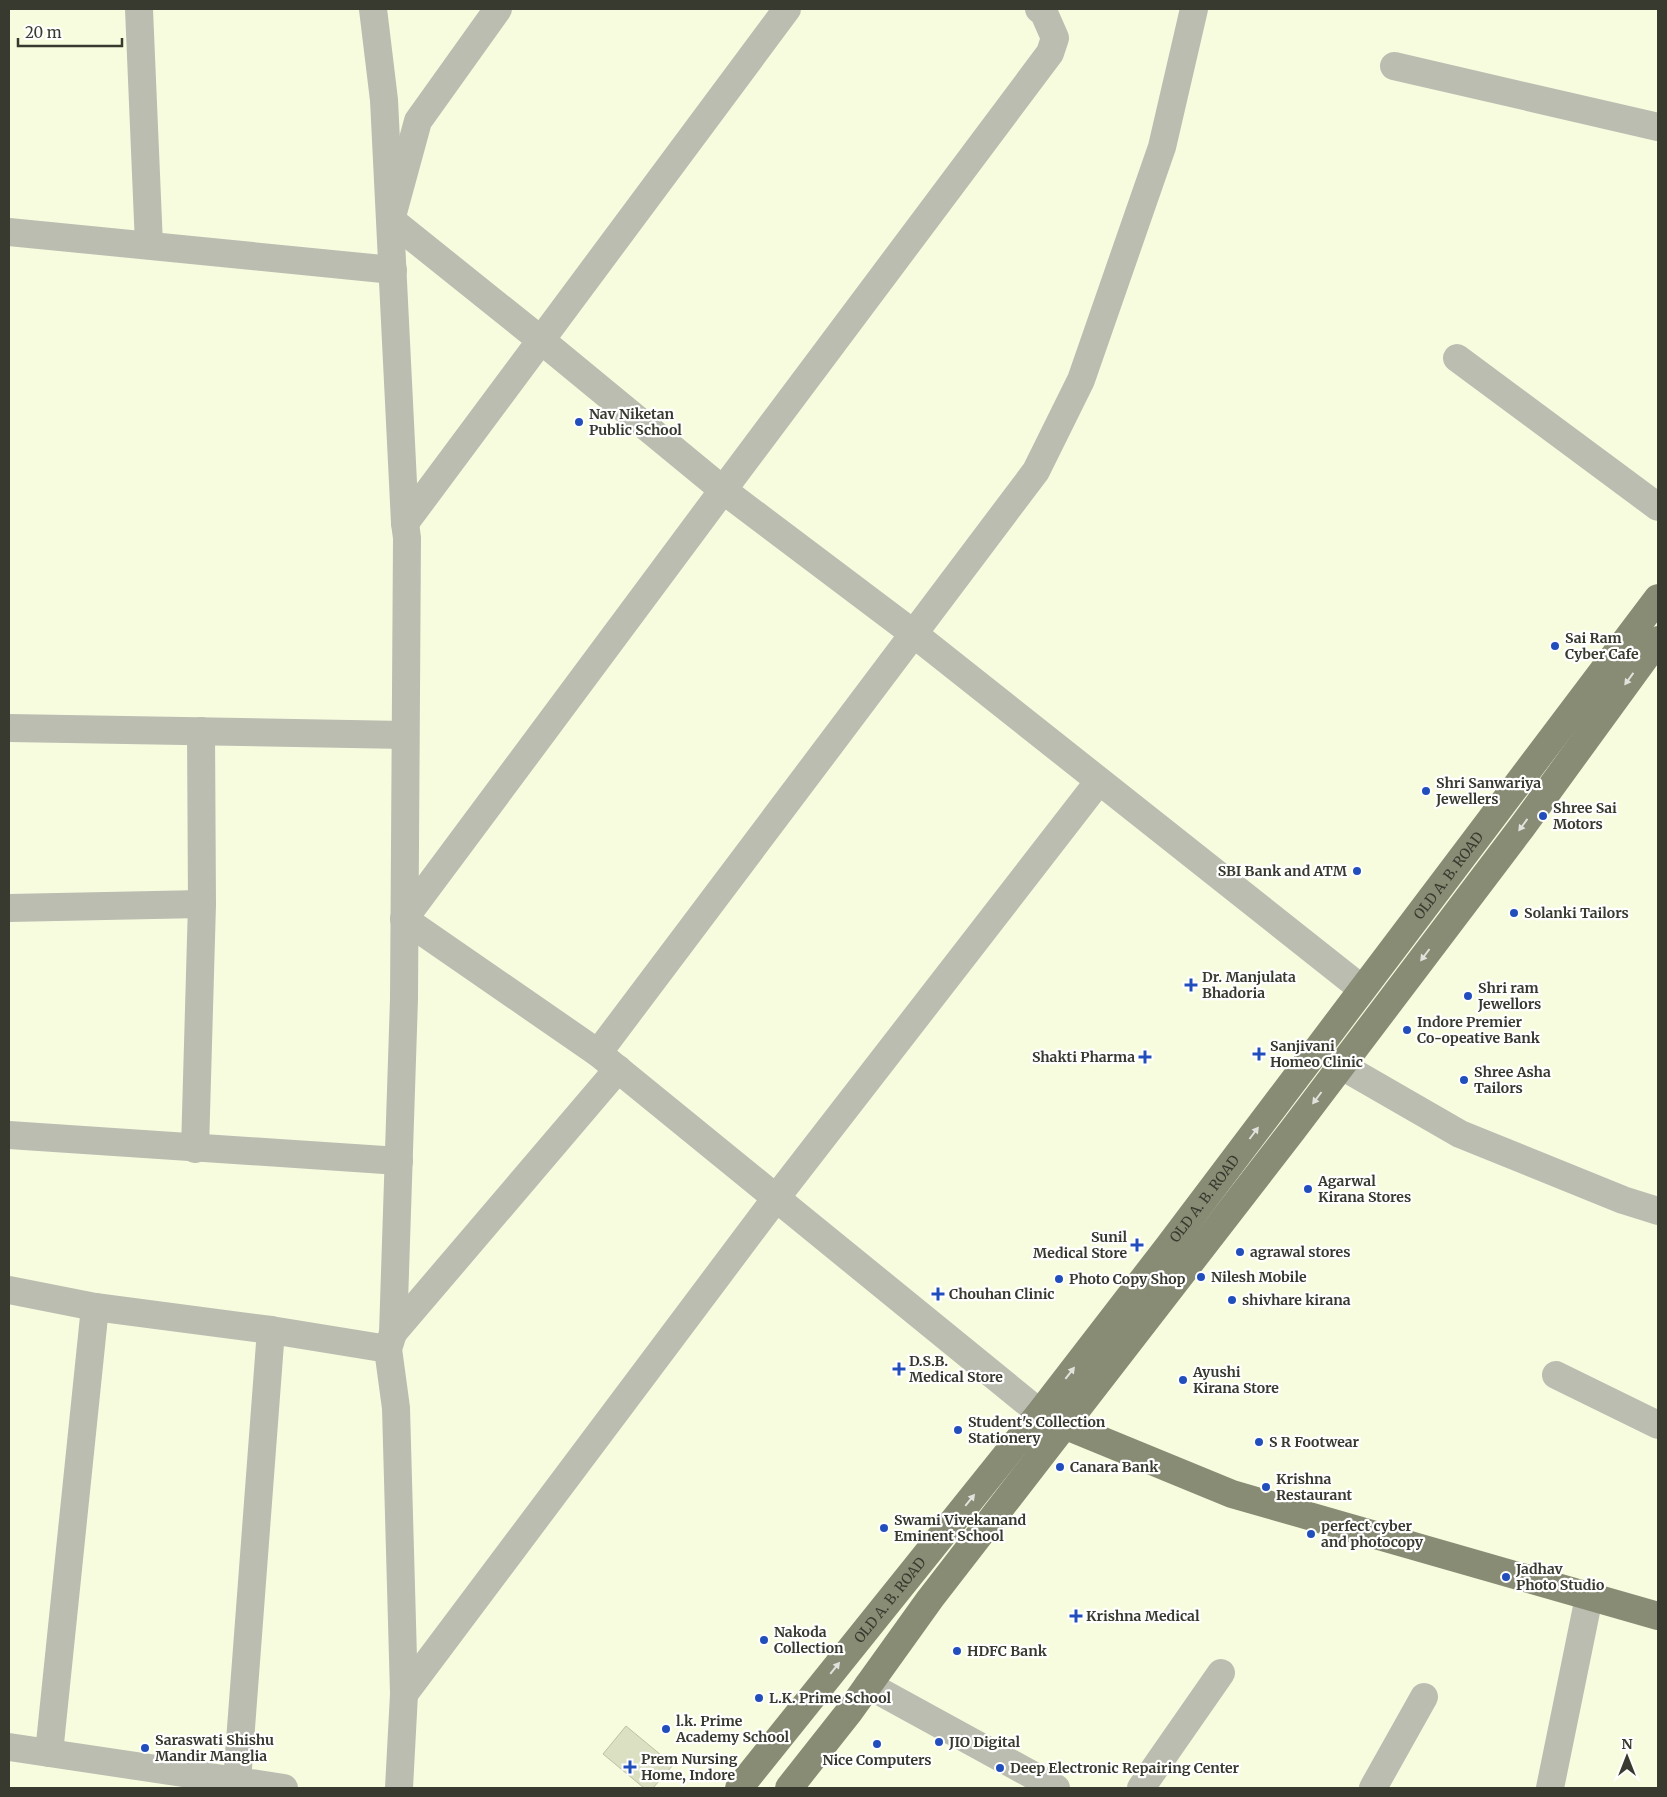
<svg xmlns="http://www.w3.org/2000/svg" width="1667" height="1797" font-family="Merriweather,serif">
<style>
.building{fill:#dbe0c3;stroke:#bcc1a4}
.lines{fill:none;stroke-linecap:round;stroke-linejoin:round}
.minor{stroke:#bbbdb1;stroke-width:28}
.major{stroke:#888c75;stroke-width:28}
.oneway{fill:#e1e2dc}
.poi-dot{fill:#224ebc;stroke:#fff;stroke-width:2}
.labels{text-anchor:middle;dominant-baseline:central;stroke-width:4.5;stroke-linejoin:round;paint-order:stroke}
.poi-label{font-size:14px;font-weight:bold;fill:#393a2f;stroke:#fff;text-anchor:start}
.street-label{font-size:14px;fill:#393a2f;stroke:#fff}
</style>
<rect width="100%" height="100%" fill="#f8fcdf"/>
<polygon class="building" points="626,1726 673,1765 653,1788 644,1788 603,1754"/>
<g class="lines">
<g class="minor">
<polyline points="139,9 149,245"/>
<polyline points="373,9 384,100 405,523 407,538 404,999 393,1333 388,1349 396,1408 404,1694 399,1788"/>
<polyline points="498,9 418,121 391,220 542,341 723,490 914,634 1362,989"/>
<polyline points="1394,66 1658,127"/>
<polyline points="9,232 393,270"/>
<polyline points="1457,358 1658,507"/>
<polyline points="405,523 787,9"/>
<polyline points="9,728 405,735"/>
<polyline points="1099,781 776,1198 598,1053 1036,471 1081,380 1162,147 1194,9"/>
<polyline points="9,908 202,904"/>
<polyline points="598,1053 404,919 723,490 1050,53 1055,38 1044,13 1039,9"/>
<polyline points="1342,1066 1460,1134 1623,1200 1658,1211"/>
<polyline points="9,1135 399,1161"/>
<polyline points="195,1149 202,904 201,731"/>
<polyline points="9,1290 95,1307 271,1330 388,1349"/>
<polyline points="393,1333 618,1069"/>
<polyline points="1556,1375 1658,1425"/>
<polyline points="868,1685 1056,1788"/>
<polyline points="404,1694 776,1198 1040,1413"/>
<polyline points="9,1747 284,1788"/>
<polyline points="49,1753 95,1307"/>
<polyline points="237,1781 271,1330"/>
<polyline points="1141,1788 1221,1673"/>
<polyline points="1373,1788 1424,1697"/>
<polyline points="1550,1788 1589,1597"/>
</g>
<g class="major">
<polyline points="1048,1417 1064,1425 1232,1494 1658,1616"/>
<path id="s1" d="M739,1788L1040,1413L1168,1247L1658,598"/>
<polyline points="789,1788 849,1712 930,1599 1292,1131 1522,827 1658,640"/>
</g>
</g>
<defs><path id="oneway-solid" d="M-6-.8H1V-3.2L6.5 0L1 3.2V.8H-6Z" transform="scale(1.25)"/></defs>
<g class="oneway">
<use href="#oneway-solid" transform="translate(1629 679) rotate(126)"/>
<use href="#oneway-solid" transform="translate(1523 825) rotate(126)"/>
<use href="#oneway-solid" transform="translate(1425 955) rotate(127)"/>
<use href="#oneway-solid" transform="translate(1317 1098) rotate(127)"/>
<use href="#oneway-solid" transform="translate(1254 1133) rotate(-53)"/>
<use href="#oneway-solid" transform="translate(1070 1373) rotate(-52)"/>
<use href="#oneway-solid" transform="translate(970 1500) rotate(-51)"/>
<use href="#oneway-solid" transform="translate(835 1668) rotate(-51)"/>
</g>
<g class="poi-dot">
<circle cx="579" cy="422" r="5"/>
<circle cx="1555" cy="646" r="5"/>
<circle cx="1426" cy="791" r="5"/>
<circle cx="1543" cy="816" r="5"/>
<circle cx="1357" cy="871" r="5"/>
<circle cx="1514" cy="913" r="5"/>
<path d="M1188.5 977.5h5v5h5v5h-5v5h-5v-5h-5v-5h5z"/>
<circle cx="1468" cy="996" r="5"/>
<circle cx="1407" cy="1030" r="5"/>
<path d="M1256.5 1046.5h5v5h5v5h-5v5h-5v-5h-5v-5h5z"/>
<path d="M1142.5 1049.5h5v5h5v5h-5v5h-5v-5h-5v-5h5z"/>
<circle cx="1464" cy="1080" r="5"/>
<circle cx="1308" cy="1189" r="5"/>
<path d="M1134.5 1237.5h5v5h5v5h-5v5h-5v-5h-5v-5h5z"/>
<circle cx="1240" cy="1252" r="5"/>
<circle cx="1201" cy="1277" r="5"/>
<circle cx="1059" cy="1279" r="5"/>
<path d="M935.5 1286.5h5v5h5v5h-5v5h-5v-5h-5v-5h5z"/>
<circle cx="1232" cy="1300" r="5"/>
<path d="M896.5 1361.5h5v5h5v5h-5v5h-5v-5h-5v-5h5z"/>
<circle cx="1183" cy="1380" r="5"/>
<circle cx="958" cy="1430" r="5"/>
<circle cx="1259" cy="1442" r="5"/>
<circle cx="1060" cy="1467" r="5"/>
<circle cx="1266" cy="1487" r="5"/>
<circle cx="884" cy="1528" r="5"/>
<circle cx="1311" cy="1534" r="5"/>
<circle cx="1506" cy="1577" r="5"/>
<path d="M1073.5 1608.5h5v5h5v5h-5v5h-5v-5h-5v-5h5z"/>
<circle cx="764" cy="1640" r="5"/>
<circle cx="957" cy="1651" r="5"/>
<circle cx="759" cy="1698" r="5"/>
<circle cx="666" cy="1729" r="5"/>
<circle cx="939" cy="1742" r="5"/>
<circle cx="877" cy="1744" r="5"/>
<circle cx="145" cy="1748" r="5"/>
<path d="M627.5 1759.5h5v5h5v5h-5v5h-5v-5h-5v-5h5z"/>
<circle cx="1000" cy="1768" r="5"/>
</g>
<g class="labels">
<g class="poi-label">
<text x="589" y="414">Nav Niketan<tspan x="589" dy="16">Public School</tspan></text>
<text x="1565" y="638">Sai Ram<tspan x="1565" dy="16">Cyber Cafe</tspan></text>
<text x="1436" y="783">Shri Sanwariya<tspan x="1436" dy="16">Jewellers</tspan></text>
<text x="1553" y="808">Shree Sai<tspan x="1553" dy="16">Motors</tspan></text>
<text x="1347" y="871" text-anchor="end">SBI Bank and ATM</text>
<text x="1524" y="913">Solanki Tailors</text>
<text x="1202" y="977">Dr. Manjulata<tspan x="1202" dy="16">Bhadoria</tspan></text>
<text x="1478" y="988">Shri ram<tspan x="1478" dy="16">Jewellors</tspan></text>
<text x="1417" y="1022">Indore Premier<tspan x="1417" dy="16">Co-opeative Bank</tspan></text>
<text x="1270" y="1046">Sanjivani<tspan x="1270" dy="16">Homeo Clinic</tspan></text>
<text x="1135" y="1057" text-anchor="end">Shakti Pharma</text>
<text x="1474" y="1072">Shree Asha<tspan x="1474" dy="16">Tailors</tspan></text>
<text x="1318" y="1181">Agarwal<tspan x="1318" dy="16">Kirana Stores</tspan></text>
<text x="1127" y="1237" text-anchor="end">Sunil<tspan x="1127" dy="16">Medical Store</tspan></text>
<text x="1250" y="1252">agrawal stores</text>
<text x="1211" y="1277">Nilesh Mobile</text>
<text x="1069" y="1279">Photo Copy Shop</text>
<text x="949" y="1294">Chouhan Clinic</text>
<text x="1242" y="1300">shivhare kirana</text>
<text x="909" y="1361">D.S.B.<tspan x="909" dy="16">Medical Store</tspan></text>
<text x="1193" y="1372">Ayushi<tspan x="1193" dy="16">Kirana Store</tspan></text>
<text x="968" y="1422">Student's Collection<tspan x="968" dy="16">Stationery</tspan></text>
<text x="1269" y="1442">S R Footwear</text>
<text x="1070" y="1467">Canara Bank</text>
<text x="1276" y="1479">Krishna<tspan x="1276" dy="16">Restaurant</tspan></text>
<text x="894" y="1520">Swami Vivekanand<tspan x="894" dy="16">Eminent School</tspan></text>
<text x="1321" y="1526">perfect cyber<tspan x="1321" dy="16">and photocopy</tspan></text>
<text x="1516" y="1569">Jadhav<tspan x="1516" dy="16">Photo Studio</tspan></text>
<text x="1086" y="1616">Krishna Medical</text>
<text x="774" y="1632">Nakoda<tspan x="774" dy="16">Collection</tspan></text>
<text x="967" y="1651">HDFC Bank</text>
<text x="769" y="1698">L.K. Prime School</text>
<text x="676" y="1721">l.k. Prime<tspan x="676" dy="16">Academy School</tspan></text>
<text x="155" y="1740">Saraswati Shishu<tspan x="155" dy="16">Mandir Manglia</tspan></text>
<text x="949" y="1742">JIO Digital</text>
<text x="641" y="1759">Prem Nursing<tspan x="641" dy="16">Home, Indore</tspan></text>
<text x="877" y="1760" text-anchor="middle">Nice Computers</text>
<text x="1010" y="1768">Deep Electronic Repairing Center</text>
</g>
<g class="street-label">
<text stroke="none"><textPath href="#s1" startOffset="1156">OLD A. B. ROAD</textPath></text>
<text stroke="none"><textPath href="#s1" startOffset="751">OLD A. B. ROAD</textPath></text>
<text stroke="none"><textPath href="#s1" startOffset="241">OLD A. B. ROAD</textPath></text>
</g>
</g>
<rect width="1667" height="1797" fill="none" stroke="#393a2f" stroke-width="20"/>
<g transform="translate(1627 1757)" stroke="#ffffff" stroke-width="4" paint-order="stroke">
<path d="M0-4L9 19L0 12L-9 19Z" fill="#393a2f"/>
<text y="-8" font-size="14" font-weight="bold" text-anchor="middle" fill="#393a2f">N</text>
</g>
<path d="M18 38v8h104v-8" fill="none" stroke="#393a2f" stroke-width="2.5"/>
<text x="25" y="38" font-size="15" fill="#393a2f" stroke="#ffffff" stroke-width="4" paint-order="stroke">20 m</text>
</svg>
